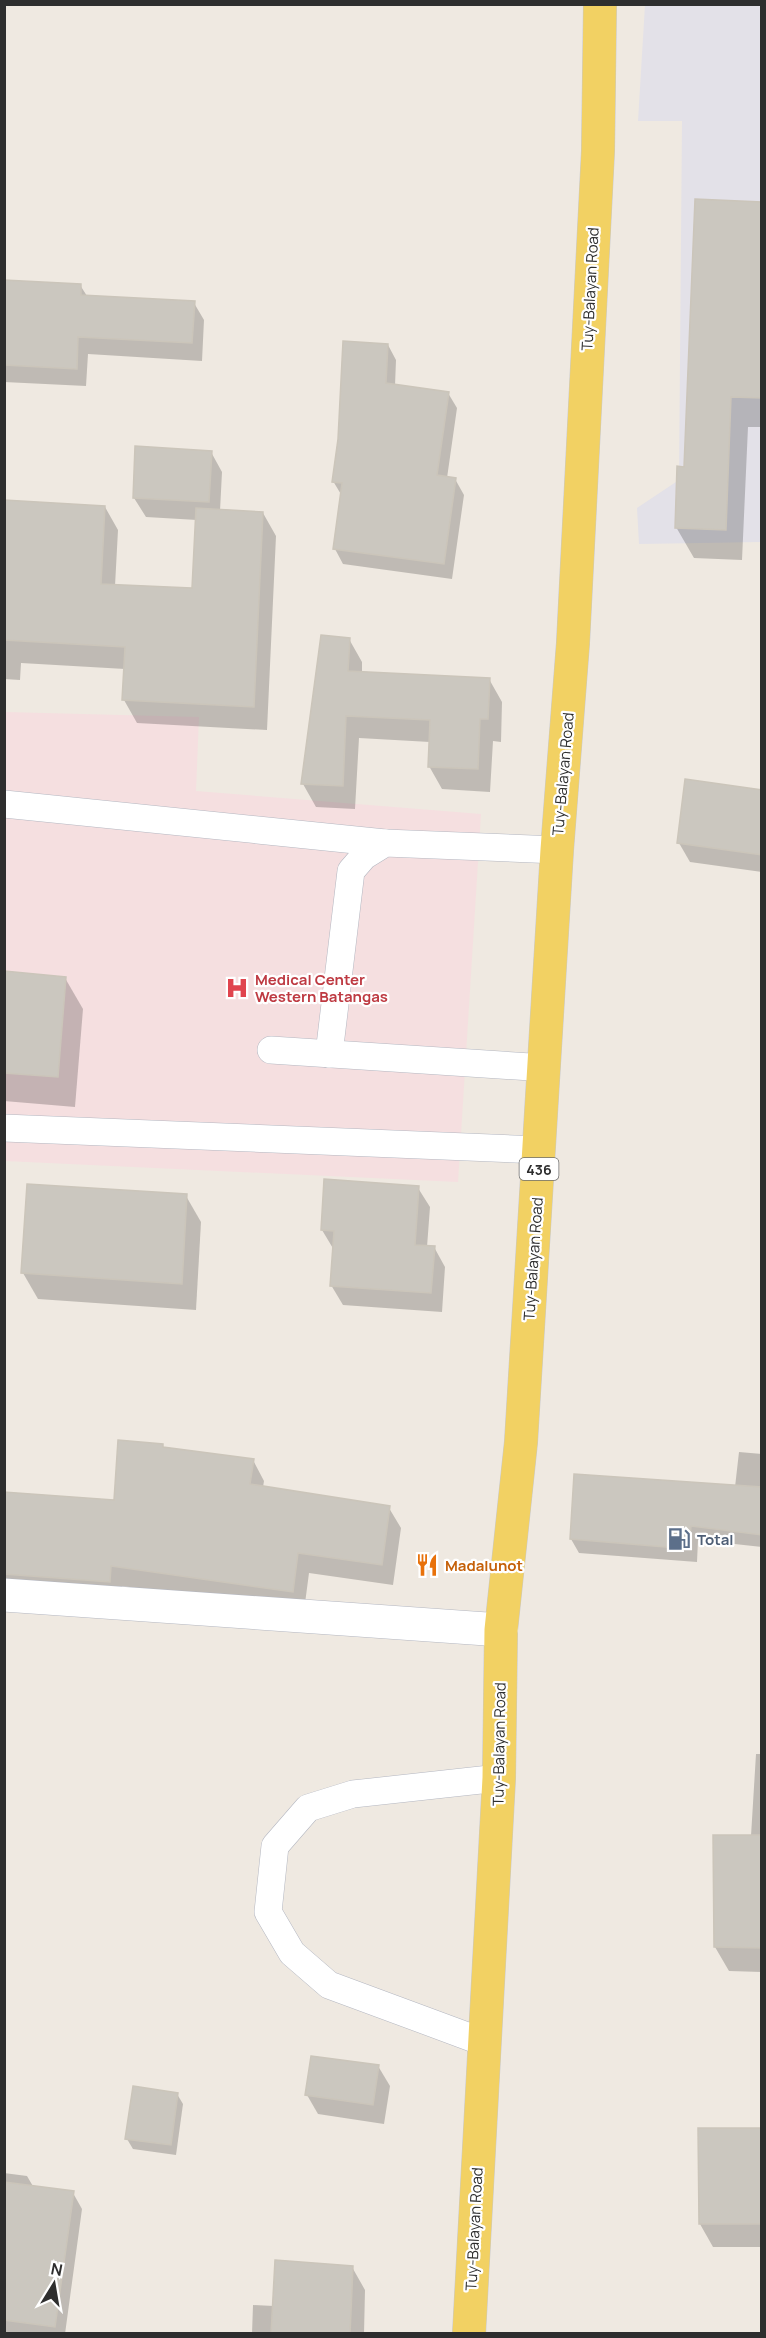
<svg xmlns="http://www.w3.org/2000/svg" width="766" height="2338" font-family="Manrope,sans-serif">
<style>
.industrial{fill:#e3e1e8}
.medical{fill:#f5dfe0}
.shadow{fill:#0003}
.building{fill:#cbc7bf;stroke:#cbc5ba;stroke-width:1.5}
.lines{fill:none;stroke-linecap:round;stroke-linejoin:round}
.service-casing{stroke:#b4b7c1;stroke-width:28}
.minor-casing{stroke:#b4b7c1;stroke-width:34}
.primary-casing{stroke:#c9c9c9;stroke-width:34}
.service{stroke:#fff;stroke-width:27}
.minor{stroke:#fff;stroke-width:33}
.primary{stroke:#f2d163;stroke-width:33}
.labels{text-anchor:middle;dominant-baseline:central;stroke-width:4.5;stroke-linejoin:round;paint-order:stroke}
.shield{fill:#fff;stroke:#6d6d6d;stroke-width:1.5}
.shield-label{font-size:14px;font-weight:bold;fill:#2e2e2e}
.street-label{font-size:15px;fill:#2e2e2e;stroke:#fff}
.health-label{font-size:15px;font-weight:bold;fill:#be3a42;stroke:#fff;text-anchor:start}
.service-label{font-size:15px;font-weight:bold;fill:#4e5e75;stroke:#fff;text-anchor:start}
.food-label{font-size:15px;font-weight:bold;fill:#c56008;stroke:#fff;text-anchor:start}
</style>
<rect width="100%" height="100%" fill="#efe9e1"/>
<polygon class="industrial" points="645,5 761,5 761,542 639,544 637,508 679,480 682,121 638,121"/>
<polygon class="medical" points="5,712 199,717 196,791 481,814 458,1182 5,1161"/>
<g class="shadow">
<polygon points="762,203 762,427 748,427 742,560 694,558 676,527 686,468"/>
<polygon points="4,281 80,285 87,296 194,303 204,320 202,361 88,354 86,386 4,382"/>
<polygon points="388,345 396,360 395,386 448,393 457,408 447,478 455,479 464,495 452,579 343,564 335,549 342,496 333,481 340,439"/>
<polygon points="211,452 222,472 220,511 263,513 276,536 267,730 137,723 124,700 125,669 21,663 20,680 4,679 4,502 105,507 118,530 115,586 193,590 197,520 146,517 134,498"/>
<polygon points="349,639 362,662 362,673 489,679 502,702 501,742 493,741 490,792 442,789 429,766 430,742 359,738 355,809 316,807 303,784"/>
<polygon points="762,792 762,872 690,862 679,843"/>
<polygon points="4,973 65,978 83,1009 75,1107 4,1101"/>
<polygon points="418,1188 430,1207 427,1247 434,1247 445,1267 442,1312 343,1305 331,1285 334,1250 322,1230"/>
<polygon points="186,1196 201,1222 196,1310 38,1299 23,1273"/>
<polygon points="162,1445 164,1448 253,1460 264,1481 263,1487 389,1508 401,1528 393,1585 309,1573 304,1611 122,1586 121,1601 4,1593 4,1494 116,1501"/>
<polygon points="739,1452 762,1454 762,1547 698,1540 697,1562 579,1553 571,1539 576,1475 735,1487"/>
<polygon points="756,1754 762,1754 762,1972 729,1971 715,1947 715,1836 751,1836"/>
<polygon points="378,2066 390,2086 384,2124 318,2114 307,2095"/>
<polygon points="177,2094 183,2104 176,2155 133,2149 127,2139"/>
<polygon points="762,2129 762,2247 713,2247 700,2224"/>
<polygon points="4,2173 27,2176 34,2188 73,2193 82,2209 65,2334 4,2334"/>
<polygon points="352,2267 365,2290 364,2334 252,2334 253,2305 274,2306"/>
</g>
<g class="building">
<polygon points="695,199 762,202 762,398 731,397 726,530 675,528 677,466 684,467"/>
<polygon points="4,280 81,284 81,295 195,301 192,343 78,337 77,369 4,365"/>
<polygon points="343,341 388,344 386,383 449,392 437,475 456,478 444,564 333,549 342,483 332,482 338,439"/>
<polygon points="135,446 212,451 209,502 133,498"/>
<polygon points="4,500 105,506 101,584 192,588 196,508 263,512 254,707 122,700 125,647 4,640"/>
<polygon points="321,635 350,638 348,671 490,678 488,719 480,719 478,769 428,767 430,720 346,716 343,786 301,784"/>
<polygon points="685,779 762,790 762,855 677,843"/>
<polygon points="4,971 66,977 58,1077 4,1073"/>
<polygon points="324,1179 419,1186 415,1245 435,1246 431,1293 330,1286 334,1231 321,1230"/>
<polygon points="27,1184 187,1194 182,1284 21,1273"/>
<polygon points="118,1440 163,1444 163,1447 254,1459 250,1484 390,1506 382,1565 298,1553 293,1592 111,1566 110,1582 4,1574 4,1492 114,1500"/>
<polygon points="574,1474 762,1487 762,1535 691,1526 689,1549 570,1539"/>
<polygon points="713,1835 762,1835 762,1948 714,1947"/>
<polygon points="311,2056 379,2065 373,2105 305,2095"/>
<polygon points="133,2086 178,2093 171,2145 125,2139"/>
<polygon points="698,2128 762,2128 762,2224 699,2224"/>
<polygon points="4,2182 74,2191 55,2327 4,2320"/>
<polygon points="275,2260 353,2266 350,2334 271,2334"/>
</g>
<g class="lines">
<g class="service-casing">
<g id="service">
<polyline points="4,804 385,843"/>
<polyline points="271,1050 546,1068"/>
<polyline points="329,1054 351,871 364,856 385,843 557,850"/>
<polyline points="4,1128 540,1150"/>
<polyline points="483,2042 329,1985 292,1953 268,1912 275,1846 308,1808 353,1794 499,1778"/>
</g>
</g>
<g class="minor-casing">
<polyline id="minor" points="4,1595 501,1630"/>
</g>
<g class="primary-casing">
<polyline id="primary" points="469,2334 499,1778 501,1630 521,1442 557,850 573,643 598,151 600,4"/>
</g>
<use href="#service" class="service"/>
<use href="#minor" class="minor"/>
<use href="#primary" class="primary"/>
</g>
<defs>
<g id="hospital-bare" transform="scale(1.8)"><path d="M-5-5h3v3.5h4V-5h3V5h-3V1.5h-4V5h-3Z" fill="#e0444e" stroke="#fff" stroke-width="2.5" paint-order="stroke"/></g>
<g id="fuel-bare" transform="scale(1.8)"><path d="M-5.5-6h7V0h2V4h1.3V-2.5L3-4.5l.8-.8L6-3V5H2.5V1h-1V6h-7ZM-4.2-4.7v3.2H.2V-4.7Z" fill="#5c6f8a" stroke="#fff" stroke-width="2.5" paint-order="stroke"/></g>
<g id="restaurant-bare" transform="scale(1.8)"><path d="M-5-6h1v4h1v-4h1v4h1v-4h1v5L-1.5 .5V6h-2V.5L-5-1ZM5-6V6H3V1.5H1.5Q1.5-4 5-6Z" fill="#e8710a" stroke="#fff" stroke-width="2.5" paint-order="stroke"/></g>
</defs>
<g fill-rule="evenodd">
<use href="#hospital-bare" x="237" y="988"/>
<use href="#fuel-bare" x="679" y="1539"/>
<use href="#restaurant-bare" x="427" y="1565"/>
</g>
<g class="labels">
<rect class="shield" x="519.5" y="1158" width="39" height="22" rx="4.5"/>
<g class="shield-label">
<text x="539" y="1169">436</text>
</g>
<g class="street-label">
<text transform="translate(590 289) rotate(-87)">Tuy-Balayan Road</text>
<text transform="translate(563 774) rotate(-85)">Tuy-Balayan Road</text>
<text transform="translate(533 1259) rotate(-86)">Tuy-Balayan Road</text>
<text transform="translate(499 1744) rotate(-89)">Tuy-Balayan Road</text>
<text transform="translate(474 2229) rotate(-87)">Tuy-Balayan Road</text>
</g>
<g class="health-label">
<text x="255" y="979">Medical Center<tspan x="255" dy="17">Western Batangas</tspan></text>
</g>
<g class="service-label">
<text x="697" y="1539">Total</text>
</g>
<g class="food-label">
<text x="445" y="1565">Madalunot</text>
</g>
</g>
<rect width="766" height="2338" fill="none" stroke="#2e2e2e" stroke-width="12"/>
<g transform="translate(54 2284) rotate(11)" stroke="#ffffff" stroke-width="4.5" paint-order="stroke">
<path d="M0-4.5L10 22L0 15L-10 22Z" fill="#2e2e2e"/>
<text y="-9" font-size="16" font-weight="bold" text-anchor="middle" fill="#2e2e2e">N</text>
</g>
</svg>
